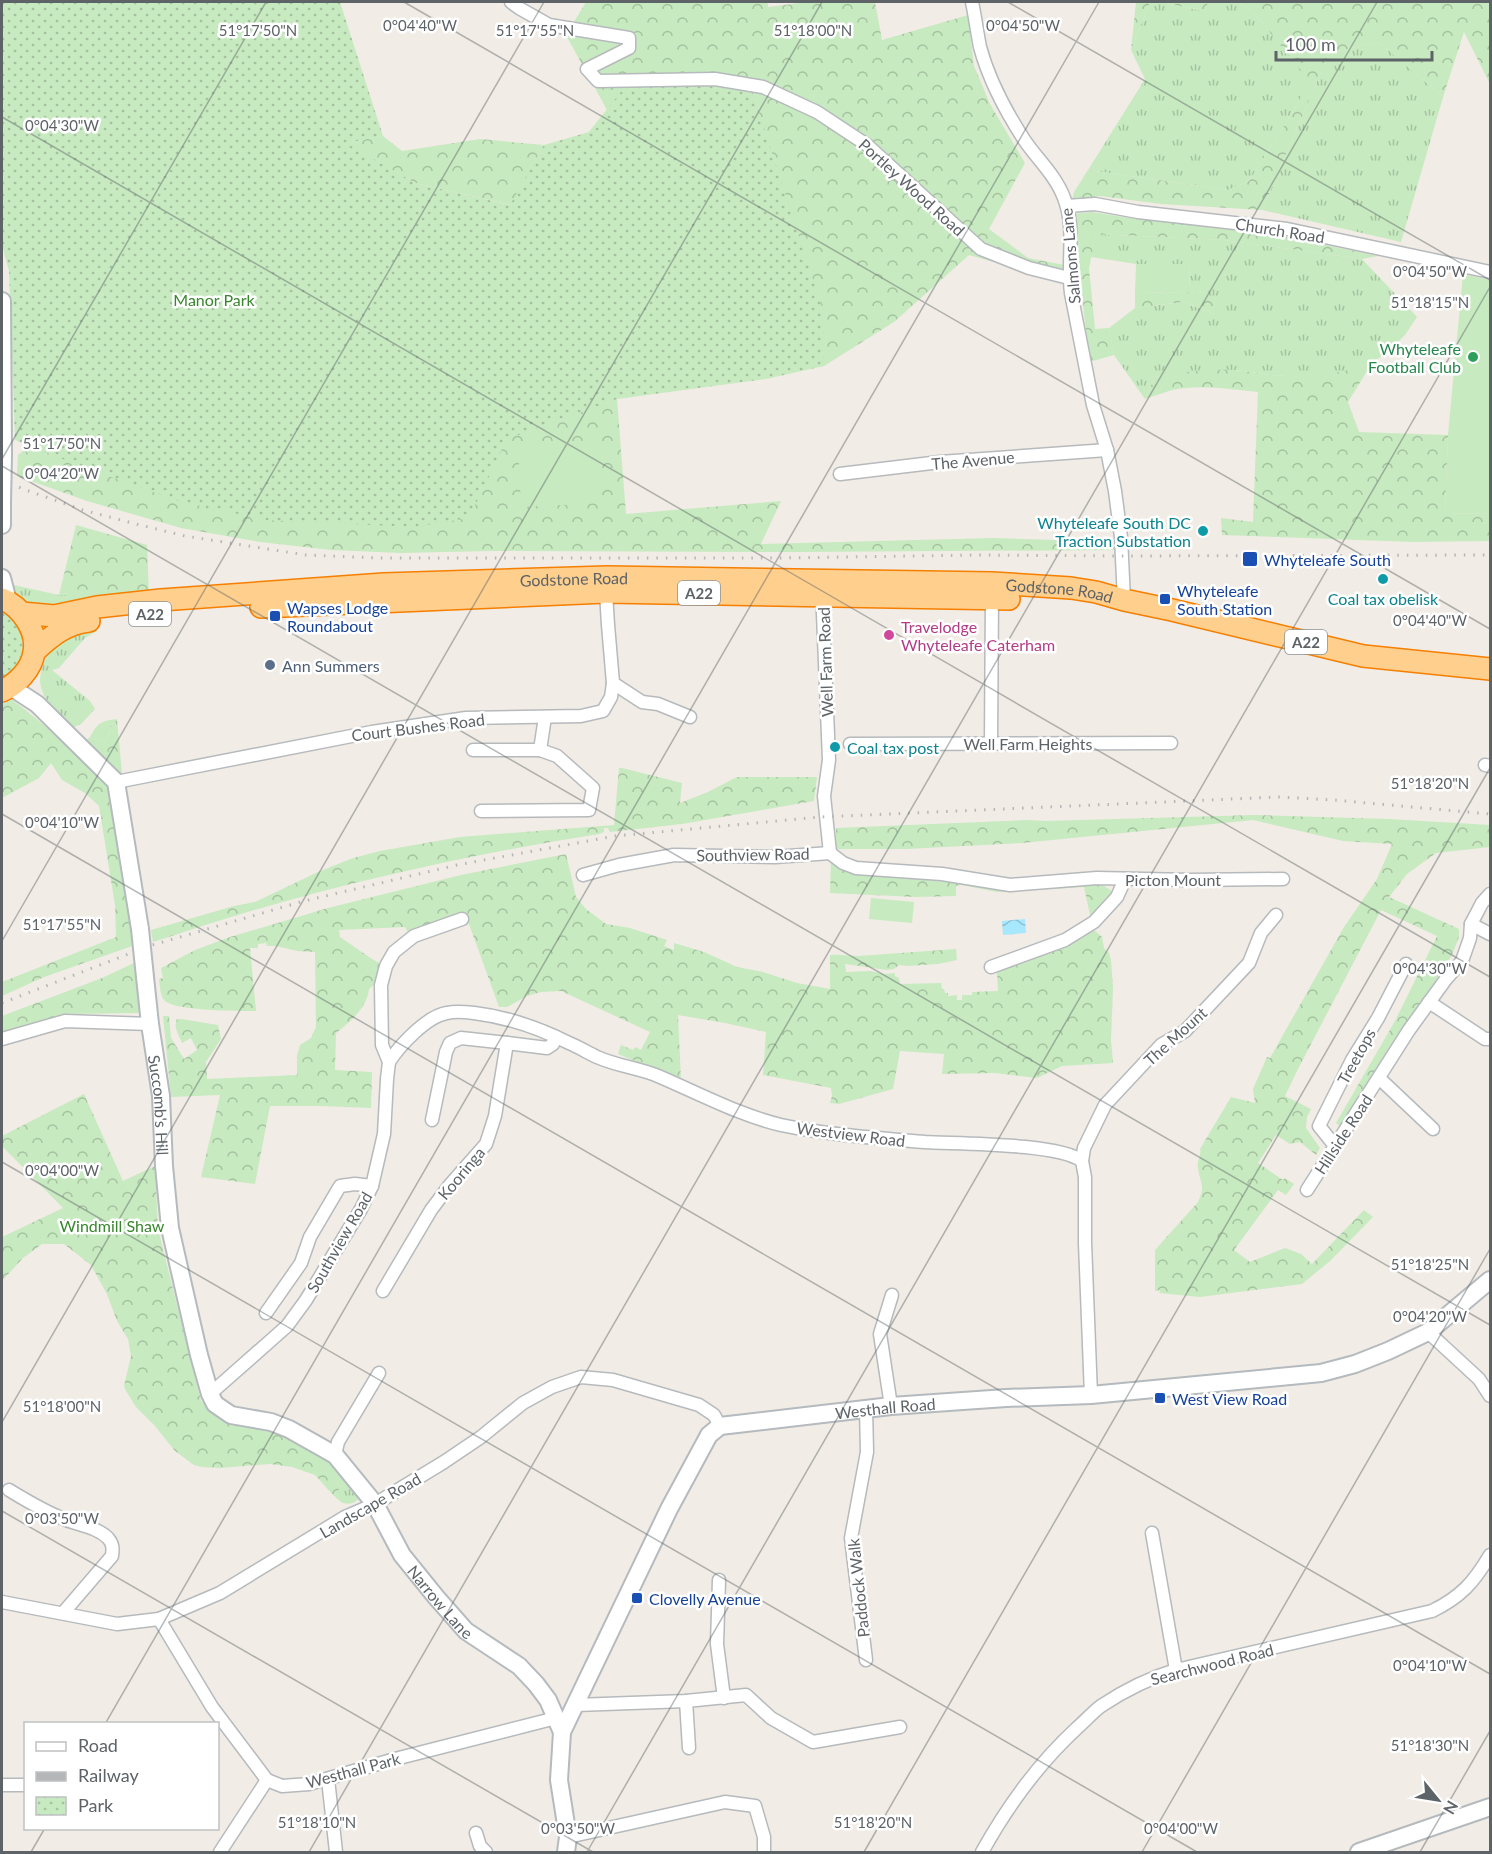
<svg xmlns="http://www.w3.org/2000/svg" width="1492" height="1854" font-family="Lato,sans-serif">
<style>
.grass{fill:url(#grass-tufts)}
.forest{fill:url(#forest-crowns)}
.park{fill:url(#park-dots)}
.pitch{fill:#c7eac0}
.water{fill:url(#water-waves)}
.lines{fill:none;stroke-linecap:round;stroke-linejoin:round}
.street-casing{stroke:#b6babd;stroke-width:15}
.secondary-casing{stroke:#b4babe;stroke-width:20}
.highway-casing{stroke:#f67f00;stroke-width:24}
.street{stroke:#fff;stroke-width:12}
.secondary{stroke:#fff;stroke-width:16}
.highway{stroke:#ffcf8e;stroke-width:21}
.rail{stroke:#b5b6b7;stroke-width:3;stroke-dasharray:1.5 8;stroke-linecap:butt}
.secondary-bridge-casing{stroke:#b4babe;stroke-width:20;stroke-linecap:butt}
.secondary-bridge{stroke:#fff;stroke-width:16}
.ticks{fill:none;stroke:#5d6367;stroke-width:1.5;stroke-opacity:0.45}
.leisure-dot{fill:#2e9e5b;stroke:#fff;stroke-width:2}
.culture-dot{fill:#0f9aa8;stroke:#fff;stroke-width:2}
.transit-dot{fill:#1a4fb4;stroke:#fff;stroke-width:2}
.hotel-dot{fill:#d1479c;stroke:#fff;stroke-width:2}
.service-dot{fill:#5c6f8a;stroke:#fff;stroke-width:2}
.labels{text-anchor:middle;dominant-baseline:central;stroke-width:5;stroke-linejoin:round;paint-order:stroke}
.shield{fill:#fff;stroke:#8e9295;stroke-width:1.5}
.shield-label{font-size:15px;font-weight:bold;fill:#5d6367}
.street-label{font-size:16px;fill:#5d6367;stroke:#fff}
.park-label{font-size:16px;fill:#38862d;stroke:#fff}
.leisure-label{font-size:16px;fill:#27864d;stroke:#fff;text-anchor:end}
.culture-label{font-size:16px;fill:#0d838f;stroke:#fff;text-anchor:end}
.transit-label{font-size:16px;fill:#164399;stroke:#fff;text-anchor:start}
.hotel-label{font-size:16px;fill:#b23c85;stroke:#fff;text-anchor:start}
.service-label{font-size:16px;fill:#4e5e75;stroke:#fff;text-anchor:start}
.ticks-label{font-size:15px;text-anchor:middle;fill:#5d6367;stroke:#fff;stroke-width:5;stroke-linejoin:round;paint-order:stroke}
</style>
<defs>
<pattern id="grass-tufts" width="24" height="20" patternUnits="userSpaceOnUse" patternTransform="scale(1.5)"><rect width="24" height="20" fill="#c7eac0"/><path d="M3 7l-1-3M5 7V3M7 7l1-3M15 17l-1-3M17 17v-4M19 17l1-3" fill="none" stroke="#a5c1a0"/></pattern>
<pattern id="forest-crowns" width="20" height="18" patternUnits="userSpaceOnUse" patternTransform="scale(1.5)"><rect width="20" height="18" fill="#c7eac0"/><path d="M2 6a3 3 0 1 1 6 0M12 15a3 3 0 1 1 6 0" fill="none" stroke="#a5c1a0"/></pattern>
<pattern id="park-dots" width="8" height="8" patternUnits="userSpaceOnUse" patternTransform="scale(1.5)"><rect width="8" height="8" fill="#c7eac0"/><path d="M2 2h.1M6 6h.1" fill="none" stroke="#a5c1a0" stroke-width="1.8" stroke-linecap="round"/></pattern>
<pattern id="water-waves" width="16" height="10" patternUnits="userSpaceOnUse" patternTransform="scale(1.5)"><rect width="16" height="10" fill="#a7e8ff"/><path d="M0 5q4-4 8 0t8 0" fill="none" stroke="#8bc0d2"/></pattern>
</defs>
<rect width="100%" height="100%" fill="#f1ece5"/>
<g class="grass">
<polygon points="1150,2 1161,2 1203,11 1209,2 1240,2 1259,19 1310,80 1296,107 1249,181 1228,190 1088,170 1145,79 1131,50"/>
<polygon points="1379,42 1443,97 1401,242 1262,210 1329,53"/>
<polygon points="1096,234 1224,240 1362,259 1417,317 1405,335 1390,350 1372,363 1349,371 1325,376 1304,377 1269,375 1236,370 1155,377 1145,399 1114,355 1109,328 1135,308 1183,302 1215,314 1204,293 1189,292 1190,264 1136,264 1091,257"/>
<polygon points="9,584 59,595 77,595 93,601 34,608 15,594"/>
<path d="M92,628L97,631L85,638L59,668L52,670L90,701L95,709L81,724L73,727C65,725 61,719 56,712C33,685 38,675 52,644Z"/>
<path d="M117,719L111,727L106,742L90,737C98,723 100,721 117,719Z"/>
<path d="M349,1480C352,1484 356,1489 358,1493C362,1503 347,1506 341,1502C338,1500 336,1497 333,1495Z"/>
</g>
<g class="forest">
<polygon points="586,2 768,2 768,7 808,2 875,2 882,40 968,15 974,66 990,104 1025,163 989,229 1028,258 1064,265 1061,270 1035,274 969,255 894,322 824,366 811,368 589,132 607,110 566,35"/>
<polygon points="1136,2 1150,2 1131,50"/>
<polygon points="1161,2 1209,2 1203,11"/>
<polygon points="1240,2 1490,2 1490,84 1464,32 1443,97 1379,42 1329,53 1262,210 1161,204 1100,196 1072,200 1074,192 1088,170 1228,190 1249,181 1296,107 1309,80 1259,19"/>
<polygon points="383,136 402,151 480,139 544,145 511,205 415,183 345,143"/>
<polygon points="1092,212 1123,217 1272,234 1378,256 1362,259 1224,240 1096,234 1089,268 1095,329 1109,328 1114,355 1089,362 1074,214"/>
<polygon points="1189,292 1204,293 1218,307 1215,314 1183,302 1135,308 1135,293"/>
<path d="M1372,363L1348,402L1359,432L1448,435L1445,513L1490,514V541L1413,542L1222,535L1221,518L1253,522L1258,392C1230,389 1199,384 1172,390C1163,393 1154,396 1145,399L1155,377C1181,372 1208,369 1234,370C1246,371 1259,374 1271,375C1308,378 1337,375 1372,363Z"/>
<polygon points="617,399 626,514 781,501 761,544 994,538 1115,542 1118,550 795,552 490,551 401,553 331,550 260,542 181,528 87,501 17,476 18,455 33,443 399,473"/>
<polygon points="76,525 147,545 149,595 93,601 77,595 59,595"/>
<path d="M12,700C47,725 78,757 111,784L135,945L44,977L2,996V982L116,937L115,905L99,806L85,793L62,780L51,763L39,778L2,798V704Z"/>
<polygon points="117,719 122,774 116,775 85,741 90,737 106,742 111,727"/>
<path d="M619,768H622L682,783L680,803L708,792L737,777H817L814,801L682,824L610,832L608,828H604V832L599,834C484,852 370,877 258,909C223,919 188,931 153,942L151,930L234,906L255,902L318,872L353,858L380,851L460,837L614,825Z"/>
<path d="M1255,815L1389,819L1490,825V847L1436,853L1407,874L1389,897L1459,929V937L1452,955L1341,1127L1336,1123L1395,1021L1437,936L1381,910L1298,1069L1285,1096L1311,1109L1307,1117L1306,1128L1320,1148L1316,1155L1300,1142L1290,1144L1276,1135L1258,1163L1283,1180L1285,1178L1294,1184L1286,1195L1278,1190L1234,1250L1250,1262L1285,1248L1301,1254L1312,1264L1364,1210L1373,1217L1330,1261L1302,1284L1200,1297L1159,1293L1160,1290L1155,1291V1250L1198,1202C1206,1185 1200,1183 1198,1168C1196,1161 1202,1156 1200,1149L1231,1097L1255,1103L1253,1089L1267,1057L1270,1058L1344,927L1377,879L1392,844L1343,841L1253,820L1022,843L906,849H836V828L1027,820L1046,821Z"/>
<path d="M566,854L576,897L586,909L606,924L630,928L667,940L664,946L674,950V943L704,952L737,967L763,972L797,983L830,989V955C841,954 849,956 859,956L956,949L957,960L938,964L908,966L899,965L894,969L887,970L845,964L846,972L870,971L885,974L895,973V976L899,978L900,984L941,983L942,989H944L945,993H948V996L957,995V1000H962V995H972V992L998,991L997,972L1000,969L1048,953L1090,930H1094L1102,937L1104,948L1109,953L1111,960L1113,988L1111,1040L1113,1063L1062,1066L1037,1078L995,1073L942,1074L944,1054L900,1051L893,1089L839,1104L830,1103L832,1096L831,1088L763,1075L766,1032L725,1023L678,1015L681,1080L618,1054L621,1045L633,1050L635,1047L641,1050L650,1032L561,991L541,992L527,996L507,1007H499L469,924L414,943L405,927L339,930L340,937C354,946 366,956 381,964L376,983L369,989C367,1008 350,1022 336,1033L335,1070L372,1072L371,1108L320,1106H270L255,1184L201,1177L220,1095L171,1097L163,1016H169L171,1038L184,1059L197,1050L191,1038L182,1043C179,1035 173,1027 177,1019H181L218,1025L221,1039L206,1062L207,1079L297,1075V1056L300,1045L311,1038L316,1027L315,952L297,951L276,946H267L266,943L258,944V948H250L256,1011C240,1011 176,1011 165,1001C160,996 160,986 159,979L163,978L161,968L195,950L230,937L328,908L461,875Z"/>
<polygon points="831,860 840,868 859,874 947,882 999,890 1094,884 1104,886 1112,891 1112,894 1104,904 1089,918 1090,915 1084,887 997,892 962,885 956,886 956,896 916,897 830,893"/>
<polygon points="134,963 141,1013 62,1014 2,1033 2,1016 102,978"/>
<polygon points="84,1094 123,1181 155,1166 158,1229 201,1401 229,1424 270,1430 288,1437 331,1460 349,1480 333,1495 315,1475 292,1467 270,1464 220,1468 202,1467 194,1465 175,1451 155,1426 136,1407 126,1391 124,1386 131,1356 128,1339 117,1321 107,1294 91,1265 64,1244 42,1244 23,1258 2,1281 2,1237 63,1208 2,1146 2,1136"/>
</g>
<g class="park">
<polygon points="2,2 340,2 383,136 346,143 415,183 510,205 544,145 589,132 624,88 714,85 752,91 823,310 824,366 766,379 617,399 507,439 469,518 414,527 266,520 182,502 85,468 15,440 9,271 2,245"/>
<path d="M2,609C19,620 24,633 23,653C22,657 22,663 19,667C15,673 7,678 2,683Z"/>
</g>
<g class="pitch">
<polygon points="1136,264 1190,264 1189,292 1135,293"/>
<polygon points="1463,274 1490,280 1490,514 1445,513 1448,435"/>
<polygon points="599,440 602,503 521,507 518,444"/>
<polygon points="871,898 914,902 912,923 869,919"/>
</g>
<polygon class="water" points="1025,919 1026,933 1003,935 1002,921"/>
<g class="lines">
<g class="street-casing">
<g id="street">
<polyline points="511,2 519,8 549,25 629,38 629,48 587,69 598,81 715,79 763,87 817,112 867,145 981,249 1029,268 1069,278"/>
<path d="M972,2C975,16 977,32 980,47C989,80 1006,112 1025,141C1038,160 1056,176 1064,198C1076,228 1067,262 1071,293L1093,405L1107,450L1115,491L1121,537L1124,600"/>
<polyline points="1067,206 1095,204 1138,212 1287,229 1490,272"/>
<polyline points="840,474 940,462 1107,450"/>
<polyline points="822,590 829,760 824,796 830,853"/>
<polyline points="613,683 642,702 658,704 690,717"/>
<polyline points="991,743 992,594"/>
<polyline points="850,744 1171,743"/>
<polyline points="473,750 540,750 545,717"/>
<polyline points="1485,765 1490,766"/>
<polyline points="116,782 372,732 466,718 581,716 603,711 611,697 613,683 608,625 606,592"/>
<polyline points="481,811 589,810 593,788 557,756 540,750"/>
<polyline points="583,875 619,865 674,855 775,857 830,853 843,863 856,868 942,874 1010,885 1097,878 1190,880 1283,879"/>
<polyline points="1471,924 1490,934"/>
<polyline points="991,967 1065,940 1094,922 1117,897 1125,879"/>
<polyline points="1429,1002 1485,1039 1490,1039"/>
<polyline points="2,1039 65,1021 150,1024"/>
<path d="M389,1062C400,1045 427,1016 447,1013C455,1011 466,1012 474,1013C507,1017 539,1028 569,1043C579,1047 588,1053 597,1057C617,1066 639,1068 658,1076C698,1093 739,1115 781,1125C828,1135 877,1138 925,1142C959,1144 1058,1143 1082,1161L1085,1177V1243L1091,1395"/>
<polyline points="1379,1078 1433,1129"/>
<polyline points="432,1120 446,1052 450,1043 461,1038 507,1043"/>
<polyline points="1335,1146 1319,1126 1352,1060 1378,1018 1406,964"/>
<polyline points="1082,1161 1084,1148 1105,1105 1161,1045 1185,1031 1249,963 1261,933 1276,915"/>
<polyline points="1307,1190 1409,1030 1446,979 1462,961 1470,938 1471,924 1482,903 1490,894"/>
<polyline points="383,1291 431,1210 449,1186 486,1144 495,1116 507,1043 547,1048 553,1044 556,1037"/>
<polyline points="266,1313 301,1263 310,1237 340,1186 355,1184 372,1186"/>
<polyline points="1428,1332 1479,1379 1490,1396"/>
<polyline points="210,1394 287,1326 306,1300 361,1209 372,1186 384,1134 387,1079 389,1062 382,1045 381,985 386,966 394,952 414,936 462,919"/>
<polyline points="891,1406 880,1334 892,1295"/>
<polyline points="866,1409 867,1452 851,1538 866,1660"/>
<polyline points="335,1455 338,1442 379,1373"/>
<path d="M9,1490C27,1501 45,1512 64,1519C78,1525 97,1527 108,1538C113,1544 113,1548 112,1556L63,1613"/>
<polyline points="1152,1533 1176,1670"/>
<polyline points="719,1580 717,1644 724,1698"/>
<polyline points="2,1602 117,1624 159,1619 220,1593 345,1517 375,1504 444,1462 481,1437 523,1403 552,1387 581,1377 613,1380 699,1405 714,1415 720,1426"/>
<polyline points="159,1619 212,1707 267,1780 282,1786 309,1784 395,1759 556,1718"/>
<polyline points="686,1701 689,1748"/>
<polyline points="576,1705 686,1701 746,1695 771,1718 813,1742 900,1727"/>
<polyline points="328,1779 336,1852"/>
<polyline points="2,1785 26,1785"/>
<polyline points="476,1833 480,1846 486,1852"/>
<polyline points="568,1837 725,1802 755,1806 764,1837 764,1852"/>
<polyline points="220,1852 267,1780"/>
<path d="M982,1852C1007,1807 1039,1763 1077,1728C1085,1721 1093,1712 1101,1706C1125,1690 1149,1678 1176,1670L1432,1611C1461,1597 1474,1582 1490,1555"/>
</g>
</g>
<g class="secondary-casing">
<g id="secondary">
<polyline points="2,301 3,455"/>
<polyline points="2,525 2,501"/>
<polyline points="2,578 8,601"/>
<polyline points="11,687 37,704 116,782 140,929"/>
<path id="s1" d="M145,977L150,1024L161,1096L164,1166L170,1228L199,1355L210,1394L215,1404L231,1415L271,1422L289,1429L335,1455L375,1504L402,1555L436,1597L466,1631L519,1666L536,1684L548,1700L562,1732"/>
<path id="s2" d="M566,1852L568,1837L559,1780L562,1732L669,1509L709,1435L720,1426L891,1406L1006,1398L1091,1395L1321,1373L1355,1364L1388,1351L1428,1332L1490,1280"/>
<polyline points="1359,1852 1490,1807"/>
</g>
</g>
<g class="highway-casing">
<g id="highway">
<path d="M2,599C21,606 38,631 34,652C32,669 17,684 2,691"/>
<polyline points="261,607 606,592 1009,599"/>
<path id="s3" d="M22,613L54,616L97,607L161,600L384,584L607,577L992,583L1071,588L1096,592L1124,600L1172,610L1363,656L1490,669"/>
<path d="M35,651C51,636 67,623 89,621"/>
</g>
</g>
<use href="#street" class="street"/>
<use href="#secondary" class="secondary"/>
<use href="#highway" class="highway"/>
<g class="rail">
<polyline points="2,479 23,489 83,510 136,524 185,536 306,555 379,558 779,558 979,555 1122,556 1490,555"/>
<polyline points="2,1003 149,946 304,901 457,865 615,836 820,817 1278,797 1334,800 1490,814"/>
</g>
<g class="secondary-bridge-casing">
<g id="secondary-bridge">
<polyline points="2,501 3,455"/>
<polyline points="140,929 145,977"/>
</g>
</g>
<use href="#secondary-bridge" class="secondary-bridge"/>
</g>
<path class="ticks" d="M404,2L1490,629M1008,2L1490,280M2,117L1490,977M2,459L266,2M2,466L1490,1325M2,814L1490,1674M2,941L544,2M2,1162L1197,1852M2,1422L822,2M2,1511L593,1852M105,1724L1099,2M31,1852L45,1828M309,1852L1377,2M587,1852L1490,287M864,1852L1490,768M1142,1852L1490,1249M1420,1852L1490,1731"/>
<circle class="leisure-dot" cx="1473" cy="357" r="6"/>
<g class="culture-dot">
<circle cx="1203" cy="531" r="6"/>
<circle cx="1383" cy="579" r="6"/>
<circle cx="835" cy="747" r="6"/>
</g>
<g class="transit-dot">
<rect x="1242" y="551" width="16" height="16" rx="3"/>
<rect x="1159" y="593" width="12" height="12" rx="3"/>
<rect x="269" y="610" width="12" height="12" rx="3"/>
<rect x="1154" y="1392" width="12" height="12" rx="3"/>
<rect x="631" y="1592" width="12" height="12" rx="3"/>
</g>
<circle class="hotel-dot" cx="889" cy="635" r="6"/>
<circle class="service-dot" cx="270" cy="665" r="6"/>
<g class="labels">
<g class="shield">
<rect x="678" y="581" width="42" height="24" rx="4.5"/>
<rect x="129" y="602" width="42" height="24" rx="4.5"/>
<rect x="1285" y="630" width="42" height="24" rx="4.5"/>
</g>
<g class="shield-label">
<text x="699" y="593">A22</text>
<text x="150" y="614">A22</text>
<text x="1306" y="642">A22</text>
</g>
<g class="street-label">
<text transform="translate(912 187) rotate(42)">Portley Wood Road</text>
<text transform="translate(1280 230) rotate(9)">Church Road</text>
<text transform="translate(1070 256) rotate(-95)">Salmons Lane</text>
<text transform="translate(973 460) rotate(-5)">The Avenue</text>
<text stroke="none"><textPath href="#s3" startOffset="554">Godstone Road</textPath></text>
<text stroke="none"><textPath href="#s3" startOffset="1040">Godstone Road</textPath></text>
<text transform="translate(825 662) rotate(-92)">Well Farm Road</text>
<text transform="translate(418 727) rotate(-7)">Court Bushes Road</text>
<text x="1028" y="743">Well Farm Heights</text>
<text transform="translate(753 854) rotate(-1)">Southview Road</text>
<text x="1173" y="879">Picton Mount</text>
<text transform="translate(1175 1036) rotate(-42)">The Mount</text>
<text transform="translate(1356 1056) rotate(-61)">Treetops</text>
<text stroke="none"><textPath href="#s1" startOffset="129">Succomb's Hill</textPath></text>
<text transform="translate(851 1134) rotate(7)">Westview Road</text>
<text transform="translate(1343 1134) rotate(-57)">Hillside Road</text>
<text transform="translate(461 1173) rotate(-50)">Kooringa</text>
<text transform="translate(339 1242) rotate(-60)">Southview Road</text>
<text stroke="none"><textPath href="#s2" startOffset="633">Westhall Road</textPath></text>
<text transform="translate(370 1505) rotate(-30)">Landscape Road</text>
<text transform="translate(858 1588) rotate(-96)">Paddock Walk</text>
<text stroke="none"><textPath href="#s1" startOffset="748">Narrow Lane</textPath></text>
<text transform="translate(1212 1664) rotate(-14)">Searchwood Road</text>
<text transform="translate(353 1770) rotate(-15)">Westhall Park</text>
</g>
<g class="park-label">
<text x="214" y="299">Manor Park</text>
<text x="112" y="1225">Windmill Shaw</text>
</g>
<g class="leisure-label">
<text x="1461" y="348">Whyteleafe<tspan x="1461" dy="18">Football Club</tspan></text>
</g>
<g class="culture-label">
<text x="1191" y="522">Whyteleafe South DC<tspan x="1191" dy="18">Traction Substation</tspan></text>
<text x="1383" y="598" text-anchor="middle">Coal tax obelisk</text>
<text x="847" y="747" text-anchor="start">Coal tax post</text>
</g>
<g class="transit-label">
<text x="1264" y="559">Whyteleafe South</text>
<text x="1177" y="590">Whyteleafe<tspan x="1177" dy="18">South Station</tspan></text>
<text x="287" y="607">Wapses Lodge<tspan x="287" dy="18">Roundabout</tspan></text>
<text x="1172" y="1398">West View Road</text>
<text x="649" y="1598">Clovelly Avenue</text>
</g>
<g class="hotel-label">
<text x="901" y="626">Travelodge<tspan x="901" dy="18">Whyteleafe Caterham</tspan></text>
</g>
<g class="service-label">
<text x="282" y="665">Ann Summers</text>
</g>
</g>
<g class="ticks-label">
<text x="420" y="31">0°04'40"W</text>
<text x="1023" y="31">0°04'50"W</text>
<text x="258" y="36">51°17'50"N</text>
<text x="535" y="36">51°17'55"N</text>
<text x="813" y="36">51°18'00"N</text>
<text x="62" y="131">0°04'30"W</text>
<text x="1430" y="277">0°04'50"W</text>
<text x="1430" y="308">51°18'15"N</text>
<text x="62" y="449">51°17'50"N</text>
<text x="62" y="479">0°04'20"W</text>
<text x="1430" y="626">0°04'40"W</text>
<text x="1430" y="789">51°18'20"N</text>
<text x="62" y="828">0°04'10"W</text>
<text x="62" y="930">51°17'55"N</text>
<text x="1430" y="974">0°04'30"W</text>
<text x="62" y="1176">0°04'00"W</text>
<text x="1430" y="1270">51°18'25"N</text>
<text x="1430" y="1322">0°04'20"W</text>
<text x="62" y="1412">51°18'00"N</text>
<text x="62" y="1524">0°03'50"W</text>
<text x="1430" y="1671">0°04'10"W</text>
<text x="1430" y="1751">51°18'30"N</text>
<text x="317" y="1828">51°18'10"N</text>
<text x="873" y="1828">51°18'20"N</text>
<text x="578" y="1834">0°03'50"W</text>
<text x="1181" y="1834">0°04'00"W</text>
</g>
<rect width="1492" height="1854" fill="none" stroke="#5d6367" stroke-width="6"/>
<rect x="24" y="1722" width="195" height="108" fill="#ffffff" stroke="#bec1c2" stroke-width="1.5"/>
<rect x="36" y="1742" width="30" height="9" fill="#ffffff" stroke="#bec1c2" stroke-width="1.5"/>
<text x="78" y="1752" font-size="18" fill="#5d6367">Road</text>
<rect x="36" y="1772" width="30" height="9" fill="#b5b6b7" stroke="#bec1c2" stroke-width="1.5"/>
<text x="78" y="1782" font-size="18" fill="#5d6367">Railway</text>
<rect x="36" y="1797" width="30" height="18" fill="url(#park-dots)" stroke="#bec1c2" stroke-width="1.5"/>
<text x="78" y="1812" font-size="18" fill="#5d6367">Park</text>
<g transform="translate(1438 1800) rotate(120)" stroke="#ffffff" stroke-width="4.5" paint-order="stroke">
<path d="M0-4.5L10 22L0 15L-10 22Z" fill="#5d6367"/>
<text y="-9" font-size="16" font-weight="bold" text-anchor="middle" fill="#5d6367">N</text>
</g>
<path d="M1276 51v9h156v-9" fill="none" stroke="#5d6367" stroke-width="3"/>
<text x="1285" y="51" font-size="18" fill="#5d6367" stroke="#ffffff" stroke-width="4.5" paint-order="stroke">100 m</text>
</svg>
